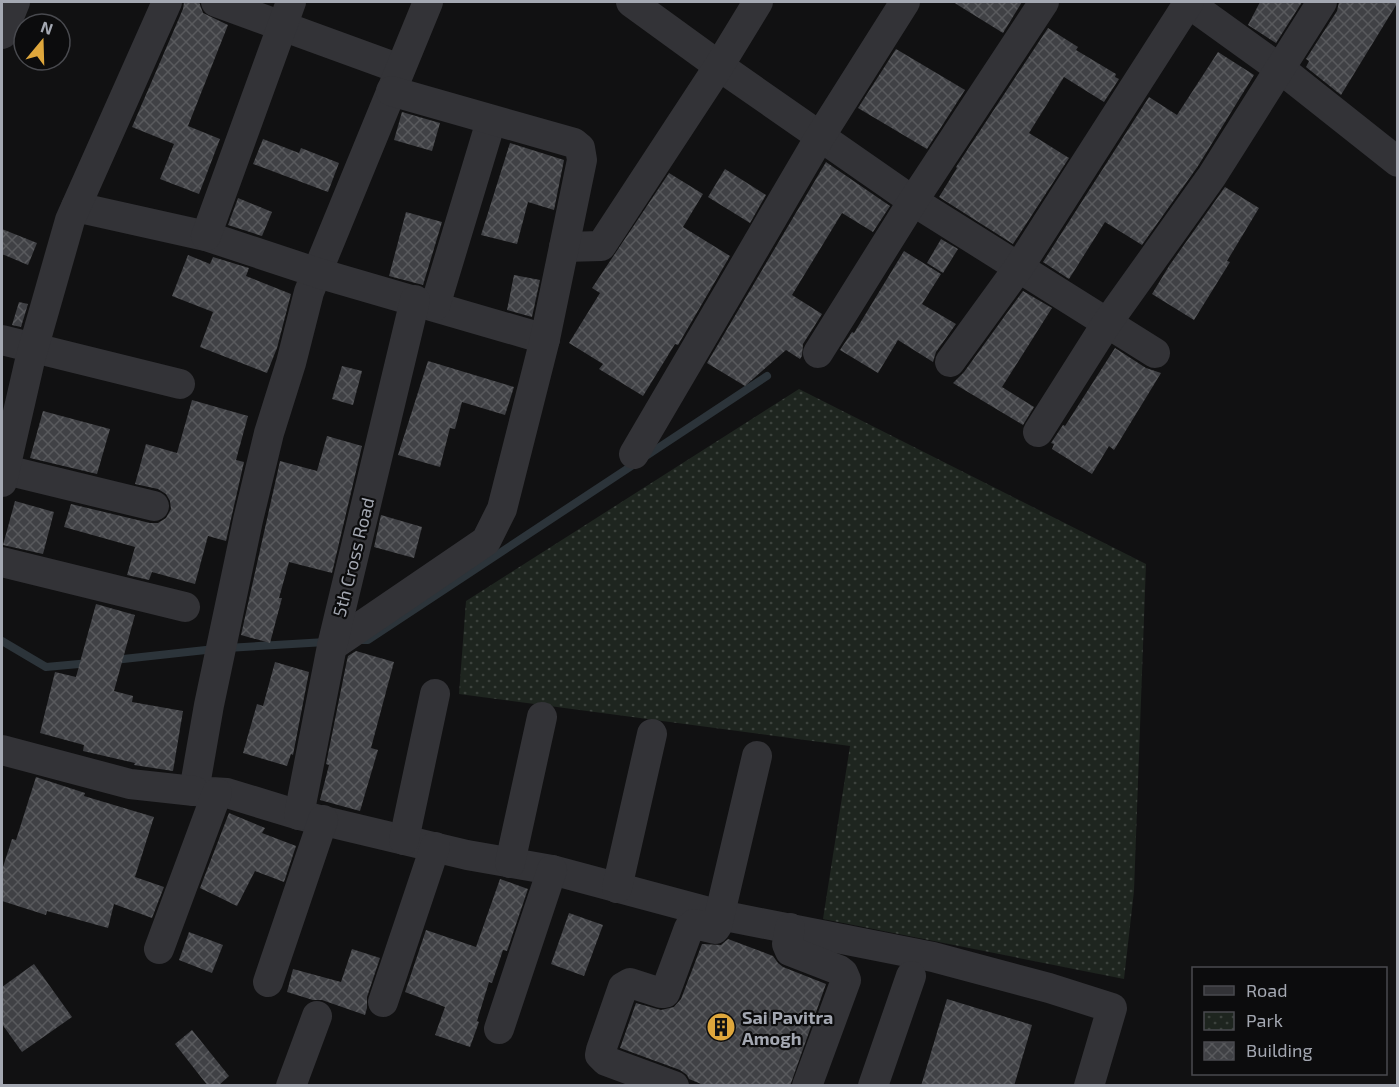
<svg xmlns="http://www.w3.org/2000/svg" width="1399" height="1087" font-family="'Exo 2',sans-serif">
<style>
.park{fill:url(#park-dots)}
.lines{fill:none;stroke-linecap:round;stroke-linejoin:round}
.stream{stroke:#2c343a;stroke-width:8}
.building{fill:url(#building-cross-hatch)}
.minor{stroke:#333337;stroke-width:30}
.labels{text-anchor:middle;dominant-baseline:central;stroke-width:4.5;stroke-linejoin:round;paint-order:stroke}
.street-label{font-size:18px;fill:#a4a8b2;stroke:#0c0c0d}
.poi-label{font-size:18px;font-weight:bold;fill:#a4a8b2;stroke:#0c0c0d;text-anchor:start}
</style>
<defs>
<pattern id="park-dots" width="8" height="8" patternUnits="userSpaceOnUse" patternTransform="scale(1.5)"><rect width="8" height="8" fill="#1e251f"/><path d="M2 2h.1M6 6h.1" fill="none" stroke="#3c423d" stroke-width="1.8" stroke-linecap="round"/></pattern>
<pattern id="building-cross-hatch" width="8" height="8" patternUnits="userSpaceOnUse" patternTransform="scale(1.5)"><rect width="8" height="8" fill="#404145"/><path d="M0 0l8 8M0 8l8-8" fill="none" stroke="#595a5d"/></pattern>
</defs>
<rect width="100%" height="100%" fill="#111112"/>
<polygon class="park" points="799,389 1146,564 1134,891 1124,979 823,919 850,746 459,694 466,601"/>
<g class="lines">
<g class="stream">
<polyline points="646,456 767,376"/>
<polyline points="359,640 368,640 636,463"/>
<polyline points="2,641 46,667 90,663"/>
<polyline points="227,648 326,642"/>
<polyline points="114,660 215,649"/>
</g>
</g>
<g class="building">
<polygon points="184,2 199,2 203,13 228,25 188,126 220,139 199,194 160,179 174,144 132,127 183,9"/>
<polygon points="953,2 1022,2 1003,33"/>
<polygon points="1260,2 1302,2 1276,43 1248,25"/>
<polygon points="1339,2 1398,2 1341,95 1306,67 1309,61 1306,59 1337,11"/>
<polygon points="1048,28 1078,47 1076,50 1116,74 1115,77 1119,79 1104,102 1064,77 1029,133 1069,158 1013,244 939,197 957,168 956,167"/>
<polygon points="896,49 965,90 927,149 858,108"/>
<polygon points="1218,52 1254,75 1198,166 1142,245 1105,222 1069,279 1043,262 1149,97 1177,115"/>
<polygon points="402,112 440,123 432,151 394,140"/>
<polygon points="263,139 299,153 301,148 339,163 328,192 253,164"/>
<polygon points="510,143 564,160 554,210 528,202 517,244 481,235"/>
<polygon points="826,162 890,206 873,232 842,213 792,295 822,314 803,344 802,356 800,359 786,350 745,386 707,363"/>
<polygon points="725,169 766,195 750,223 708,197"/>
<polygon points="669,173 703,194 683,227 730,256 678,345 675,344 643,396 599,369 603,364 569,343 600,293 592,288"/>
<polygon points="1225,187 1259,208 1227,261 1230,262 1194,320 1152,294 1169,266"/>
<polygon points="238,198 272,212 262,236 228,225"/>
<polygon points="406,212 442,222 423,285 389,276"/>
<polygon points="2,229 37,243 28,265 2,254"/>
<polygon points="941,239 958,249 943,273 927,263"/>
<polygon points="904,251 941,274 922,304 956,324 936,352 933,362 898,340 878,373 840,350 852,332 854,333"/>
<polygon points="188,255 210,264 213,257 249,268 246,276 291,294 277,348 267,373 200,347 213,312 172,296"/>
<polygon points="514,275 540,280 532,317 507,310"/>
<polygon points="1023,291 1052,308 1002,387 1034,407 1023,425 953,383 964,372"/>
<polygon points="19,302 28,304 21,327 12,325"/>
<polygon points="1115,348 1146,368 1161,373 1114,450 1109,446 1092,474 1052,449 1054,444 1051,443 1063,425 1065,426"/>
<polygon points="428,361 514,387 505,415 462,402 455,429 450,428 440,467 398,455"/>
<polygon points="342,366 362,371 353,405 332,399"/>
<polygon points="192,400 248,416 236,460 244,462 226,541 208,536 195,584 152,572 149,580 127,575 135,547 64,527 71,504 150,523 158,523 166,518 171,509 170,501 166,494 158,489 135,484 146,444 177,453"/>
<polygon points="43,411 110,429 97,474 30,458"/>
<polygon points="327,436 362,446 332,573 289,562 279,598 282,598 270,643 241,635 280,461 317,471"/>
<polygon points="15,501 54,512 43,554 3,545"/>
<polygon points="381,515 422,527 414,558 374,547"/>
<polygon points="96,604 135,615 114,691 133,696 132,702 183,711 173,771 134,765 135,763 83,751 84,745 40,733 55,672 76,677"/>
<polygon points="356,651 394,662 371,748 378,750 360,811 320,800 329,765 326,764 346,665 348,656"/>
<polygon points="275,662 309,672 293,755 291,754 287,766 243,753 257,704 263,706"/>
<polygon points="36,777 85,793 84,796 154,817 135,877 164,887 152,918 114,904 108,928 47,911 46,915 2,901 2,870 12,839 16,840"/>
<polygon points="229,813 265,828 262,833 296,846 284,882 255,871 237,906 200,888"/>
<polygon points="500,879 528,889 507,951 503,950 492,983 489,982 477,1021 479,1022 470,1047 435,1035 445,1007 405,992 426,930 476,947"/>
<polygon points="569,913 603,925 584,976 551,964"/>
<polygon points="189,932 223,945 212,973 179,960"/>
<polygon points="728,939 773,956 778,963 783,967 826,984 790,1086 706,1086 689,1079 687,1075 680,1070 620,1048 636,1003 661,1010 674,1007 681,999 702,944 721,945"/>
<polygon points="352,949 380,958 367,997 367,1008 365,1015 322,1000 313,1000 287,992 293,969 341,982"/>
<polygon points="34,964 72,1017 22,1052 2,1024 2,987"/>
<polygon points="947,999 1032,1025 1014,1086 921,1086"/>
<polygon points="192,1030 229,1076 218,1086 208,1086 175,1044"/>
</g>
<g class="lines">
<g class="minor">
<polyline points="216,2 400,69"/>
<polyline points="428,2 309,292 291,363 269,433 248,520 209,705 194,791 227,793 299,815 467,855 552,870 720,915 933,957 1049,988 1112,1008 1089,1086"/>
<polyline points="631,2 719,66 913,201 1155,353"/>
<polyline points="1187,2 1287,74 1398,162"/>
<polyline points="2,34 15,2"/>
<polyline points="76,207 206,236 318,273 545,339"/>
<polyline points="206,236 291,2"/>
<polyline points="564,247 601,246 719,66 758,2"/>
<polyline points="435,306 491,121"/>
<polyline points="2,340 180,384"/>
<polyline points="818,353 913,201 1044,2"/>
<polyline points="950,362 1019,267 1189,2"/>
<polyline points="1038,432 1107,323 1212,176 1322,2"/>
<polyline points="634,454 821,135 905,2"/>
<polyline points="2,469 154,506"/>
<polyline points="2,482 30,360 70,220 167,2"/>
<polyline points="2,562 185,607"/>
<polyline points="332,646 486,541 502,509 545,339 582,160 580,148 574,143 391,91"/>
<polyline points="2,750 130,784 194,791"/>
<polyline points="299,815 332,646 415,300"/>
<polyline points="404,840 435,694"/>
<polyline points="510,863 542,717"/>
<polyline points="617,888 652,734"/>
<polyline points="790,928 787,944 790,951 839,970 843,973 846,980 807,1086"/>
<polyline points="159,949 217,793"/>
<polyline points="268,982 323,820"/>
<polyline points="383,1002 435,847"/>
<polyline points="499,1029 552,870"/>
<polyline points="291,1086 317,1016"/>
<polyline points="674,1086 606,1061 600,1055 601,1050 623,987 630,983 661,993 665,993 689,928 694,924 715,929 717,926 757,756"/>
<polyline points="873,1086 911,976"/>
</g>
</g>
<defs>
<g id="building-disc" transform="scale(1.5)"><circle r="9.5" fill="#dfa73c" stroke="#0c0c0d"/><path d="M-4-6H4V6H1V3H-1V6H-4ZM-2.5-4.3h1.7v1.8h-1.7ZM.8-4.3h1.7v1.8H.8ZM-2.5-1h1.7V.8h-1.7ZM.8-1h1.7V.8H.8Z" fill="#111"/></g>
</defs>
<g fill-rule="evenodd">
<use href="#building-disc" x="721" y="1027"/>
</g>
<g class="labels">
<g class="street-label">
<text transform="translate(353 557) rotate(-76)">5th Cross Road</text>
</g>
<g class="poi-label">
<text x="742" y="1017">Sai Pavitra<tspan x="742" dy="21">Amogh</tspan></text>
</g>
</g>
<rect width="1399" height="1087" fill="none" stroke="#a4a8b2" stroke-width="6"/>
<rect x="1192" y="967" width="195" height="108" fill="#0c0c0d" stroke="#494a4f" stroke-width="1.5"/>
<rect x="1204" y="986" width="30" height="9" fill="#333337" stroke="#494a4f" stroke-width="1.5"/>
<text x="1246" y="997" font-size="18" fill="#a4a8b2">Road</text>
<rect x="1204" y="1012" width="30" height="18" fill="url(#park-dots)" stroke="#494a4f" stroke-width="1.5"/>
<text x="1246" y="1027" font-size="18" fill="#a4a8b2">Park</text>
<rect x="1204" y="1042" width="30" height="18" fill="url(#building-cross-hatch)" stroke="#494a4f" stroke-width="1.5"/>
<text x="1246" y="1057" font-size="18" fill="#a4a8b2">Building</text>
<g transform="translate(42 42) rotate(19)"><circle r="28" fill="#0c0c0d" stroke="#494a4f" stroke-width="1.5"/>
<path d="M0-4.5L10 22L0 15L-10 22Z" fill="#dfa73c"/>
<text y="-9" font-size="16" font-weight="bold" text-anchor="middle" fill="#a4a8b2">N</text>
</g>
</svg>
